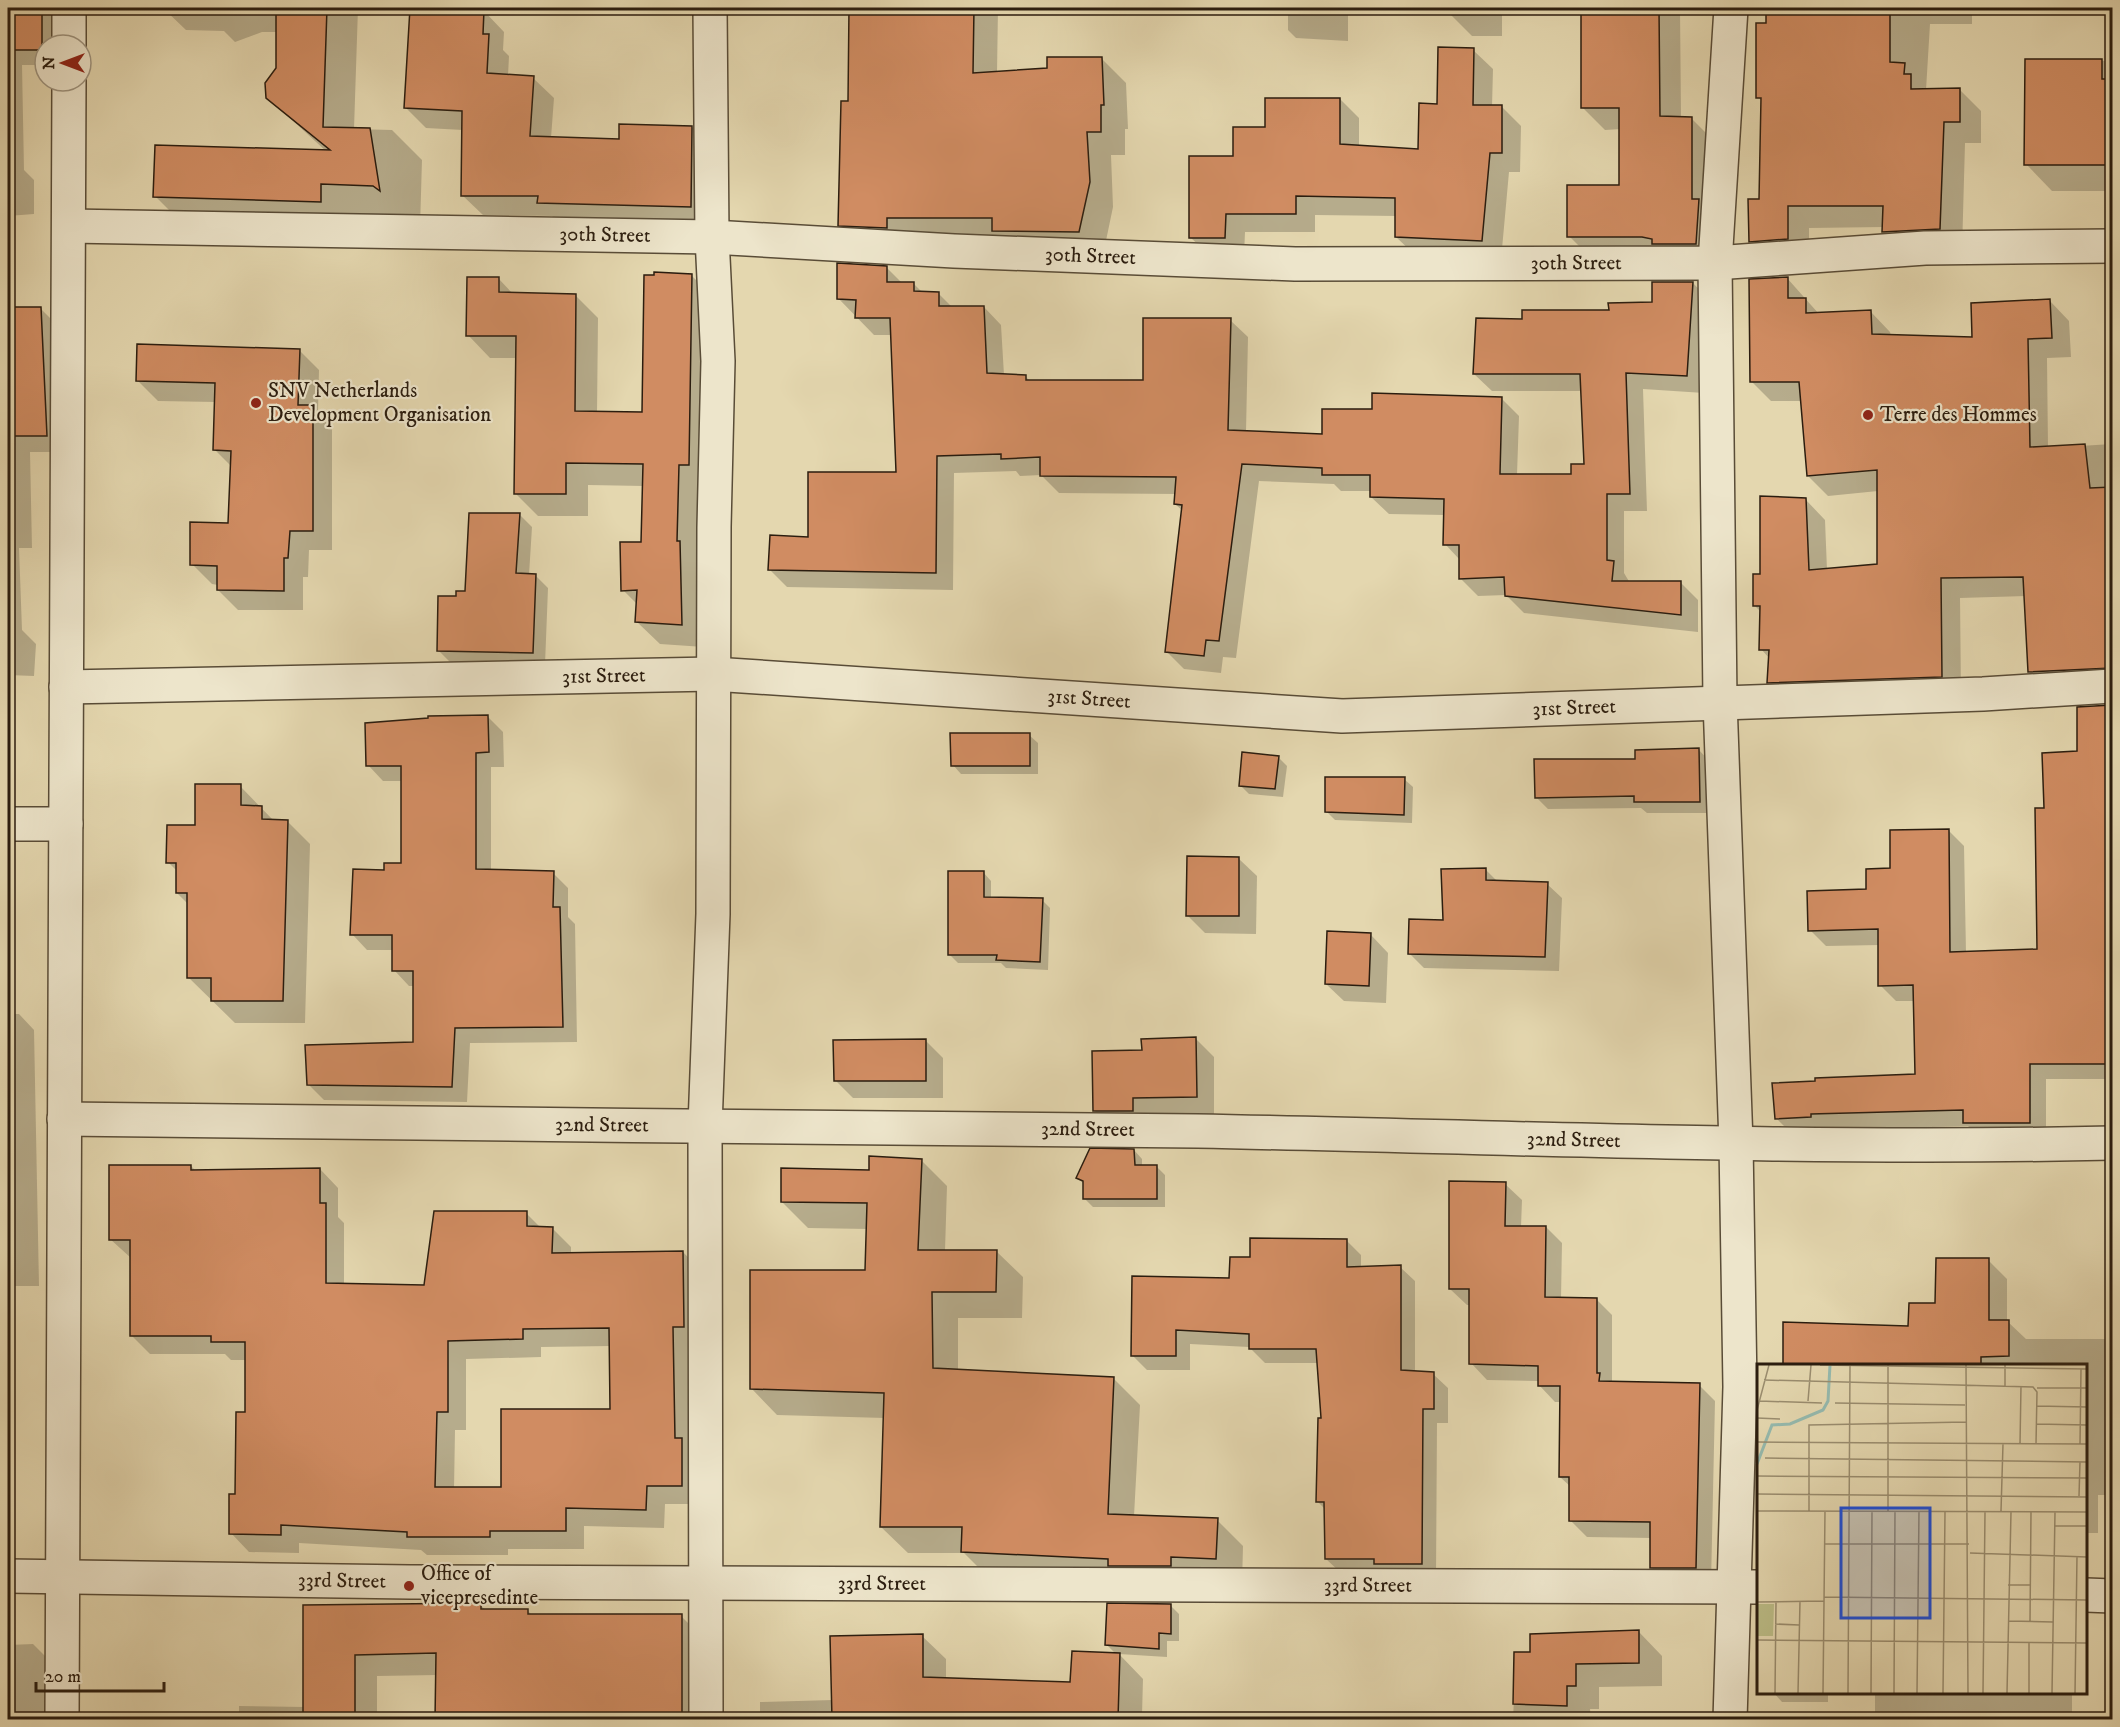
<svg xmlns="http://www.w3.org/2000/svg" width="2120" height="1727" font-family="'IM FELL DW Pica',serif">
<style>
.shadow{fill:#0003;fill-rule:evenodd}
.building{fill:#d08c62;stroke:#2b1d0f;stroke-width:1.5;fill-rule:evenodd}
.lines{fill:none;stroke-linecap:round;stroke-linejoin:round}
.street-casing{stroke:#594c37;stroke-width:36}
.street{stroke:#ede5cb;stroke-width:33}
.poi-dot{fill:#8f2418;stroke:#ede5cb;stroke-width:2}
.labels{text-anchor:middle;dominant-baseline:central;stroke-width:4.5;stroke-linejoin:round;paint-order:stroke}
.street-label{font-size:21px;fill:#2b1d0f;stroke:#ede5cb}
.poi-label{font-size:21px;fill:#2b1d0f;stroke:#ede5cb;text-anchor:start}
.inset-river{fill:none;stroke:#95b9ad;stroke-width:3}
.inset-road{fill:none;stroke:#9a8d6f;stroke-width:1.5}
.view{fill:#1d4ed8;fill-opacity:0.15;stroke:#1d4ed8;stroke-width:3}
.inset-edge{fill:none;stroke:#2b1d0f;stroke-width:3}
</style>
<rect width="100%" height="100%" fill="#e4d7af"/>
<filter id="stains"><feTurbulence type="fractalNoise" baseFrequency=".00333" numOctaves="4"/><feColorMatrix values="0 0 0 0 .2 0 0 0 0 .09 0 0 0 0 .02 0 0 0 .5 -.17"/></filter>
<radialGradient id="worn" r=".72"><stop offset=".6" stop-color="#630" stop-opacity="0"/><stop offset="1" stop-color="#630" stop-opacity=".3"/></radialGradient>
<g class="shadow">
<polygon points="8,8 57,8 58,45 45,45 45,65 22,65 24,170 34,180 34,214 8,216"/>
<polygon points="163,8 358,8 354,129 392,130 422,160 420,228 405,215 351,214 350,231 185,226 155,196 327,152 267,97 278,68 278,32 262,32 235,42 224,31 186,30"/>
<polygon points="411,8 484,11 504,32 503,50 509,56 508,76 533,78 554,98 551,138 621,140 692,127 712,148 711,227 559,223 552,216 483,215 462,195 463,130 426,128 406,108"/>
<polygon points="851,8 998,8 997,73 1049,69 1102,59 1126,83 1128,129 1125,129 1125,155 1111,155 1113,207 1103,255 864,249 840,225 850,103"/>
<polygon points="1288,8 1348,8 1348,41 1296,38 1288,30"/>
<polygon points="1450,8 1506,8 1506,10 1502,10 1502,36 1472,36 1450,14"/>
<polygon points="1583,8 1680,8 1681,118 1691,118 1713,140 1717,266 1591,258 1569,236 1621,186 1621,129 1605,130 1583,108"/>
<polygon points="1768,8 1972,8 1972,24 1930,24 1926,90 1959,89 1981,111 1981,143 1965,143 1962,251 1905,254 1883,232 1884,227 1809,228 1809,260 1772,263 1750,241 1760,201 1763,102 1758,97"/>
<polygon points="1473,50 1493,69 1492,107 1502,107 1521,126 1520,172 1509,172 1501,260 1416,256 1396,237 1397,216 1315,215 1315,232 1245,232 1244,256 1210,256 1190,237 1235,158 1266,128 1340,99 1359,118 1359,147 1420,151 1438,105"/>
<polygon points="2026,60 2112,61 2112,191 2052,191 2026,164"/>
<polygon points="886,267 903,284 914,284 923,293 939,294 952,307 984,307 1001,325 1004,375 1025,376 1030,381 1145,381 1230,320 1248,337 1246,432 1323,436 1373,410 1501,398 1519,416 1517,475 1572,475 1585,465 1582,391 1492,391 1474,374 1524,321 1653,303 1693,283 1710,301 1704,393 1643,389 1647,511 1624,511 1624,573 1630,583 1681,583 1698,600 1698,632 1524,613 1506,595 1478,596 1461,579 1460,560 1445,544 1445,515 1389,514 1371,497 1372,491 1341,491 1334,484 1259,481 1236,658 1223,657 1221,673 1184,669 1166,651 1183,511 1175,504 1176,494 1059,493 1041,475 1020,476 1016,471 954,473 953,590 787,587 770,570 897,474 892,335 874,335 838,298"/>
<polygon points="691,275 714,298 704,647 660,644 637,622 638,605 623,590 642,543 644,486 588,485 588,516 538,516 515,493 517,358 490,358 468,335 499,279 513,294 575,295 598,318 597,413 643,414"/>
<polygon points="1787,278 1819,314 1871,312 1890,332 1891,336 1974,338 2050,301 2069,321 2071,357 2047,358 2048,448 2112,444 2112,688 2049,692 2030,672 2026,596 1960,598 1961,696 1788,702 1769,682 1770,659 1761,649 1762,613 1754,605 1762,575 1806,500 1825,520 1827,570 1878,566 1878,491 1828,496 1808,476 1802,401 1771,401 1751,381"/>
<polygon points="8,308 40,308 57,325 63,452 30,452 32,548 19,548 22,630 36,644 34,676 8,675"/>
<polygon points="299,350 319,370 318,411 332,426 332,550 309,550 308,577 303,577 303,610 238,610 218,590 218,585 212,584 192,564 229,525 232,467 215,450 216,402 158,401 138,381"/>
<polygon points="519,514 532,527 529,575 535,575 548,588 545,665 451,663 439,651 458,598 466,592"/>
<polygon points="2112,706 2112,1086 2105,1079 2046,1079 2046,1138 1981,1138 1968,1126 1826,1130 1792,1134 1776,1118 1916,1076 1915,1001 1896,1001 1880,985 1880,945 1826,946 1810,930 1948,830 1964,846 1966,953 2039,951 2045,810 2078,752 2078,708"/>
<polygon points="487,716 503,732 504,767 491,767 491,871 553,873 568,888 568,917 575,924 577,1042 470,1043 467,1102 324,1100 308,1084 415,1044 415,986 409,986 394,970 394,950 367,950 352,934 386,872 403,865 403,781 383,781 368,765 430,720"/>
<polygon points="1029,735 1038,743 1038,774 961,774 953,765"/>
<polygon points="1699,750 1710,762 1711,813 1647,813 1641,808 1548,809 1536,797 1637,760"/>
<polygon points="1278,757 1287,766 1283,797 1249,794 1240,785"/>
<polygon points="1404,779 1413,787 1412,823 1335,820 1327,812"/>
<polygon points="240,786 274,821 287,821 310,844 305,1023 235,1023 188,977 188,904 177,893 178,872 168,862 196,826"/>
<polygon points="1239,859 1257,876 1256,934 1205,933 1187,915"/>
<polygon points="1485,869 1498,882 1547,884 1562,898 1559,971 1424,968 1409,953 1445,922"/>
<polygon points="983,872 991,881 991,899 1042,900 1050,908 1048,970 1006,968 1001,963 958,963 950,955"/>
<polygon points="1371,935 1388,953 1386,1003 1344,1001 1326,984"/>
<polygon points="8,1014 19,1014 34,1030 39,1286 8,1286"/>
<polygon points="1196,1039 1214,1057 1214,1114 1150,1116 1112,1128 1094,1110 1143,1051"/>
<polygon points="925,1040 943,1058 943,1098 853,1098 836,1081"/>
<polygon points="1134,1150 1142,1159 1142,1166 1156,1166 1165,1175 1165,1207 1093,1207 1084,1198 1085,1185 1078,1178"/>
<polygon points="921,1160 947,1186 945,1251 996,1251 1023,1277 1022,1318 958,1318 958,1371 1113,1378 1140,1405 1134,1516 1217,1520 1243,1546 1242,1584 989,1578 964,1553 908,1553 881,1527 885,1418 777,1415 751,1388 866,1271 868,1229 808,1228 782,1202 870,1171"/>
<path d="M191,1166L196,1171L320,1169L338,1188V1217L344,1223V1285L426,1286L526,1213L541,1228H552L571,1247V1254L683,1252L701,1271L700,1504H665L664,1528L584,1526V1549H508V1555H427L421,1550L299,1543V1553L249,1552L231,1533L246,1414V1360H231L225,1354H150L131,1335V1258L110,1239ZM610,1346L612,1411L502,1489H454L455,1430H466V1359L541,1357V1347Z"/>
<polygon points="1505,1184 1522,1200 1521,1227 1546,1227 1562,1243 1561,1299 1596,1299 1612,1315 1612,1383 1699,1385 1715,1401 1711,1584 1668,1583 1651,1567 1651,1538 1587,1537 1571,1521 1571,1487 1560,1477 1561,1402 1555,1402 1539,1385 1539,1381 1487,1380 1471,1363 1471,1305 1467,1305 1450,1289"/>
<polygon points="2107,1224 2112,1224 2112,1495 2098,1495 2098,1533 2086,1533 2086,1366 1778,1366 1910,1328 1988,1260 2007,1279 2007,1321 2026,1339 2105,1339"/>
<polygon points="1346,1240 1361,1255 1361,1268 1400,1267 1415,1281 1415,1372 1433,1374 1448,1388 1448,1423 1437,1423 1436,1578 1341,1573 1326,1559 1326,1510 1317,1501 1323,1420 1318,1363 1265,1363 1249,1347 1190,1344 1190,1370 1147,1370 1132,1355 1231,1279 1252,1258"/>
<polygon points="480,1605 487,1611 528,1611 532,1615 681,1616 703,1638 703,1720 436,1720 437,1675 377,1676 377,1720 239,1720 239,1706 305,1707 305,1606"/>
<polygon points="1170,1605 1179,1614 1179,1641 1167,1641 1167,1657 1119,1654 1143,1679 1142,1715 1172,1716 1176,1720 760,1720 760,1702 833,1700 922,1636 946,1659 946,1680 1072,1684 1117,1655 1107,1645"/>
<polygon points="1639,1632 1662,1656 1662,1686 1599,1687 1599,1709 1590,1709 1591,1720 1513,1720 1516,1653 1532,1654"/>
<polygon points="33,1644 53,1664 55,1720 8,1720 8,1645"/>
<polygon points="1773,1692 1828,1692 1828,1702 1782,1702"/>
<rect x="1875" y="1692" width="197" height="28"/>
</g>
<g class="building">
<rect x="8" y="8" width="34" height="42"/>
<polygon points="276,8 327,8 323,127 370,128 380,191 373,186 321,184 321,202 153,197 155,145 330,150 266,98 265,83 276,68"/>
<polygon points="410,8 484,10 483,34 489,34 487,73 534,76 530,136 619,139 619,124 692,126 691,207 537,203 538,196 461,196 462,111 404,108"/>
<polygon points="849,8 974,8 973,73 1047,68 1047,57 1102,57 1104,105 1101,105 1101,132 1087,132 1090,182 1079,232 992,231 992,218 887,218 887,228 838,226 841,101 848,101"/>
<polygon points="1581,8 1659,8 1660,116 1692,117 1692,199 1699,199 1696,244 1652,244 1652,239 1642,237 1567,237 1567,185 1619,185 1619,108 1581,108"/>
<polygon points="1766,8 1890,8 1890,62 1905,63 1904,74 1911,74 1911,89 1960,88 1960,122 1944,122 1940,229 1882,232 1883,206 1788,206 1788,239 1749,242 1748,199 1759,199 1761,98 1756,98 1756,23 1766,23"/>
<polygon points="1438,47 1474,48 1473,105 1502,105 1502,153 1490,153 1482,241 1395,237 1395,198 1296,196 1296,214 1226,214 1225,238 1189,238 1189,156 1233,156 1233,127 1265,127 1265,98 1340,98 1340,144 1418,149 1419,103 1437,104"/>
<polygon points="2025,59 2102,59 2102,79 2112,79 2112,165 2024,165"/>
<polygon points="837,263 887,266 887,282 914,282 914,291 939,292 939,306 984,306 987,373 1026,375 1026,380 1143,380 1143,318 1231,318 1228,430 1322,434 1322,409 1372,409 1372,393 1502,397 1500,474 1571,474 1571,464 1584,464 1580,374 1473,374 1476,318 1522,319 1522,310 1609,310 1608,303 1652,302 1652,282 1693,282 1687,376 1626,373 1630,494 1607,494 1607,560 1614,561 1612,581 1681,581 1681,615 1505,596 1504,577 1459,579 1459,545 1443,545 1444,499 1370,497 1370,475 1322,475 1322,468 1242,464 1219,641 1206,640 1204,656 1165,652 1182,505 1174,504 1176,477 1040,476 1040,457 1001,459 1001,454 937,456 936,573 768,570 770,535 808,537 808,472 896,472 890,318 855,318 856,300 837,299"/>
<polygon points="654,272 692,274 689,465 679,465 677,541 680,541 682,625 635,622 637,590 621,591 620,542 641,542 643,464 566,463 566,494 514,494 516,336 466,336 467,277 499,277 499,292 576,294 575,411 642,412 644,275 654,275"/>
<polygon points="1788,277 1788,298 1806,298 1806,313 1871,310 1872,334 1972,337 1971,303 2050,299 2052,338 2028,339 2030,447 2085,444 2090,488 2112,487 2112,668 2028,672 2023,577 1941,578 1942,677 1767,683 1769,650 1759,650 1760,606 1753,606 1753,574 1760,574 1760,496 1806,498 1809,570 1877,564 1877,470 1807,476 1799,382 1750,382 1749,279"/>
<polygon points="8,307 41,307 47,436 8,436"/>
<polygon points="137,344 300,349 298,405 313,405 313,531 290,531 288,558 284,558 284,591 217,590 217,566 190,565 190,522 228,523 231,451 213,450 215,383 136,381"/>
<polygon points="469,513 520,513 516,573 536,574 533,653 437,651 438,596 456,596 456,591 465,591"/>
<polygon points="2112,705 2112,1064 2030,1064 2030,1123 1963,1123 1963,1110 1811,1114 1811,1117 1775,1119 1772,1083 1815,1081 1815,1078 1915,1074 1913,985 1878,986 1878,929 1808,931 1807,891 1866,889 1866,869 1890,868 1890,830 1949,829 1950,952 2037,949 2035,808 2044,808 2042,753 2077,751 2077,707"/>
<polygon points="488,715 489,752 476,753 476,869 554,871 553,907 560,907 563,1027 455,1028 452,1087 307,1085 305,1045 413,1042 413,971 392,971 392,935 350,935 353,869 384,870 384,863 401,863 401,766 366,766 365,723 428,718 428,716"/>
<polygon points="950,733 1030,733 1030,766 951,766"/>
<polygon points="1699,748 1700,802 1634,802 1634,796 1535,798 1534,759 1635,759 1635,750"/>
<polygon points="1242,752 1279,756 1275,789 1239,786"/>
<polygon points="1325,777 1405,777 1404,815 1325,812"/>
<polygon points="195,784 241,784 241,805 262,806 262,819 288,820 283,1001 211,1001 211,978 187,978 187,893 176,893 176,863 166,863 167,825 195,825"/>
<polygon points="1187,856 1239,857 1239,916 1186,916"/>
<polygon points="1486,868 1486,880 1548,882 1545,957 1408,954 1409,919 1443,920 1441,869"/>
<polygon points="948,871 984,871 984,897 1043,898 1040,962 996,960 997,955 948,955"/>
<polygon points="1327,931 1371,933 1369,986 1325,984"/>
<polygon points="1196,1037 1197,1097 1133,1098 1133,1111 1093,1111 1092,1051 1142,1050 1141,1039"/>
<polygon points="926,1039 926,1081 834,1081 833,1040"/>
<polygon points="1090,1148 1134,1149 1135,1165 1157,1165 1157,1199 1083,1199 1083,1181 1076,1178"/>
<polygon points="869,1156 922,1159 918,1250 997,1250 996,1292 932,1292 933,1368 1114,1377 1108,1514 1218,1518 1216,1559 1171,1557 1171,1566 1108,1566 1108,1559 961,1552 962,1527 880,1527 884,1393 750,1389 750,1270 865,1270 867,1203 781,1202 781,1168 869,1170"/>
<path d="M109,1165H191V1170L320,1168V1203H326V1283L424,1285L434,1211H527V1226L553,1227L552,1253L683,1251L684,1327H673L675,1438H682V1486H647L646,1510L566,1508V1531H490V1537H407V1532L281,1525V1535L229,1534V1494H235L236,1412H245V1342H211V1336H130V1240H109ZM609,1328L610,1409H501V1487H435L437,1412H448V1341L523,1339V1329Z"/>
<polygon points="1449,1181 1506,1182 1505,1226 1546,1226 1545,1297 1597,1298 1597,1373 1600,1373 1599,1381 1700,1383 1696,1568 1650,1568 1650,1522 1569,1521 1569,1477 1559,1477 1560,1386 1538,1386 1538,1366 1469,1364 1469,1289 1449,1289"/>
<polygon points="1250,1238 1347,1239 1347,1267 1401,1265 1401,1370 1434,1372 1434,1409 1423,1409 1422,1564 1374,1564 1374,1559 1325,1559 1324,1502 1316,1502 1318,1418 1321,1418 1316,1349 1249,1349 1249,1334 1176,1330 1176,1356 1131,1356 1132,1276 1229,1278 1230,1257 1250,1257"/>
<polygon points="1936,1258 1989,1258 1989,1320 2009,1320 2009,1356 1981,1357 1981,1365 1783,1365 1783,1322 1908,1326 1909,1303 1935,1303"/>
<polygon points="481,1603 481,1609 528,1609 528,1614 682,1614 682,1719 435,1719 436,1653 355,1655 355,1719 303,1719 303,1605"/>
<polygon points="1107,1603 1171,1604 1171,1634 1159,1633 1159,1649 1105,1645"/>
<polygon points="1639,1630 1639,1663 1576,1664 1576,1686 1567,1686 1567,1706 1513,1704 1514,1652 1530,1652 1530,1634"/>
<polygon points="923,1634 923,1677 1070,1682 1072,1651 1120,1653 1118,1719 832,1719 830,1636"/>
</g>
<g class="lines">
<g class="street-casing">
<g id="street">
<polyline points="69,45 69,8"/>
<path id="s1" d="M69,226L712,237L954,251L1295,264L1715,263L1925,248L2112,246"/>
<path id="s2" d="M66,687L713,674L1342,716L1983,694L2112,686"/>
<polyline points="8,824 66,824"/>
<path id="s3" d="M64,1119C442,1126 819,1125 1197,1131C1502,1137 1807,1150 2112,1143"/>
<path id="s4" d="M8,1576L410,1582L1758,1587"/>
<polyline points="2086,1595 2112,1596"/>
<polyline points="62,1720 69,81"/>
<polyline points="706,1720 705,1126 713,914 714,527 718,361 712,237 710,8"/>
<polyline points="1730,1720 1740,1387 1736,1143 1720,701 1715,263 1731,8"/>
</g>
</g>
<use href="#street" class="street"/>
</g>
<g class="poi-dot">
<circle cx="256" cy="403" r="6"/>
<circle cx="1868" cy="415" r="6"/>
<circle cx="409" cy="1586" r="6"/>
</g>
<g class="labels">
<g class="street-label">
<text stroke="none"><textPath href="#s1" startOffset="536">30th Street</textPath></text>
<text stroke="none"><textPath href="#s1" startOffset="1022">30th Street</textPath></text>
<text stroke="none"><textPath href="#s1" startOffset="1508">30th Street</textPath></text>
<text stroke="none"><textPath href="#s2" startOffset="538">31st Street</textPath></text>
<text stroke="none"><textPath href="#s2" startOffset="1024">31st Street</textPath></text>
<text stroke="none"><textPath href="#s2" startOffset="1510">31st Street</textPath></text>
<text stroke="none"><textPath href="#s3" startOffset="538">32nd Street</textPath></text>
<text stroke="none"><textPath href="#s3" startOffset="1024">32nd Street</textPath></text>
<text stroke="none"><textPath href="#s3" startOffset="1510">32nd Street</textPath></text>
<text stroke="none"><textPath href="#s4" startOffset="334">33rd Street</textPath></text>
<text stroke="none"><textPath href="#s4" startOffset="874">33rd Street</textPath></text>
<text stroke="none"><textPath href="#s4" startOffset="1360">33rd Street</textPath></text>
</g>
<g class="poi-label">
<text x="268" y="391">SNV Netherlands<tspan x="268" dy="24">Development Organisation</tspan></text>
<text x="1880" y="415">Terre des Hommes</text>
<text x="421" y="1574">Office of<tspan x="421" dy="24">vicepresedinte</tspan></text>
</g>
</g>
<g transform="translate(1757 1364)">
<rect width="330" height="330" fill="#e4d7af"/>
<path d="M0,240H17L16,272H0Z" fill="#bbbc86"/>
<path class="inset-river" d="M0,100L15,61L33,60L66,46L71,37L73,1"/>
<path class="inset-road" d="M63,1L330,5M209,1L211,329M7,16L276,23L280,28L279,80M248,22V1M280,24H330M2,37L65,39M51,37L54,1M78,39L208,41M279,42L330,43M0,46L12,1M0,54L23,55M279,60L330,61M0,78L330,80M263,80L264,22M323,80L324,5M8,94L330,98M0,112L330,114M0,130L330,133M322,132L323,98M0,147L330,148M52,147V61L209,58M131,147V1M244,147L246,80M297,162H330M67,180H212M213,189L330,193M251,221H274M67,233L330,236M0,238L67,237M251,257L296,258M273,257L274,148M18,260L42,261M0,276L330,279M272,278V329M18,329L19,238M41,329L43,237M66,329L68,147M91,329L93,1M114,329L115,148M137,329L138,147M160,329L162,147M186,329L188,148M226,329L228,148M250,329L254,148M295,329L298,148M318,329L320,192"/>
<path class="view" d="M84,144H173V254H84Z"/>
<rect width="330" height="330" class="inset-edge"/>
</g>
<rect width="2120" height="1727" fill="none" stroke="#e4d7af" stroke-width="30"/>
<rect x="9" y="9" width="2102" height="1709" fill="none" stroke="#2b1d0f" stroke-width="3"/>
<rect x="15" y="15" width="2090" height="1697" fill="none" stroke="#2b1d0f" stroke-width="1.5"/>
<g transform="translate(63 63) rotate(270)"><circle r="28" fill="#ede5cb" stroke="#9f9580" stroke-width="1.5"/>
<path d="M0-4.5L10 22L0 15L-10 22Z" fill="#8f2418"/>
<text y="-9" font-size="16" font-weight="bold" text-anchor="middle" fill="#2b1d0f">N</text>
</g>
<path d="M36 1682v9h128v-9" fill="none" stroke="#2b1d0f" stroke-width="3"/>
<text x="45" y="1682" font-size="18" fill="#2b1d0f" stroke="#ede5cb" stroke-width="4.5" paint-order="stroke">20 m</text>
<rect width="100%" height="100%" filter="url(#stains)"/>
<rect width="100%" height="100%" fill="url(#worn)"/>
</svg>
